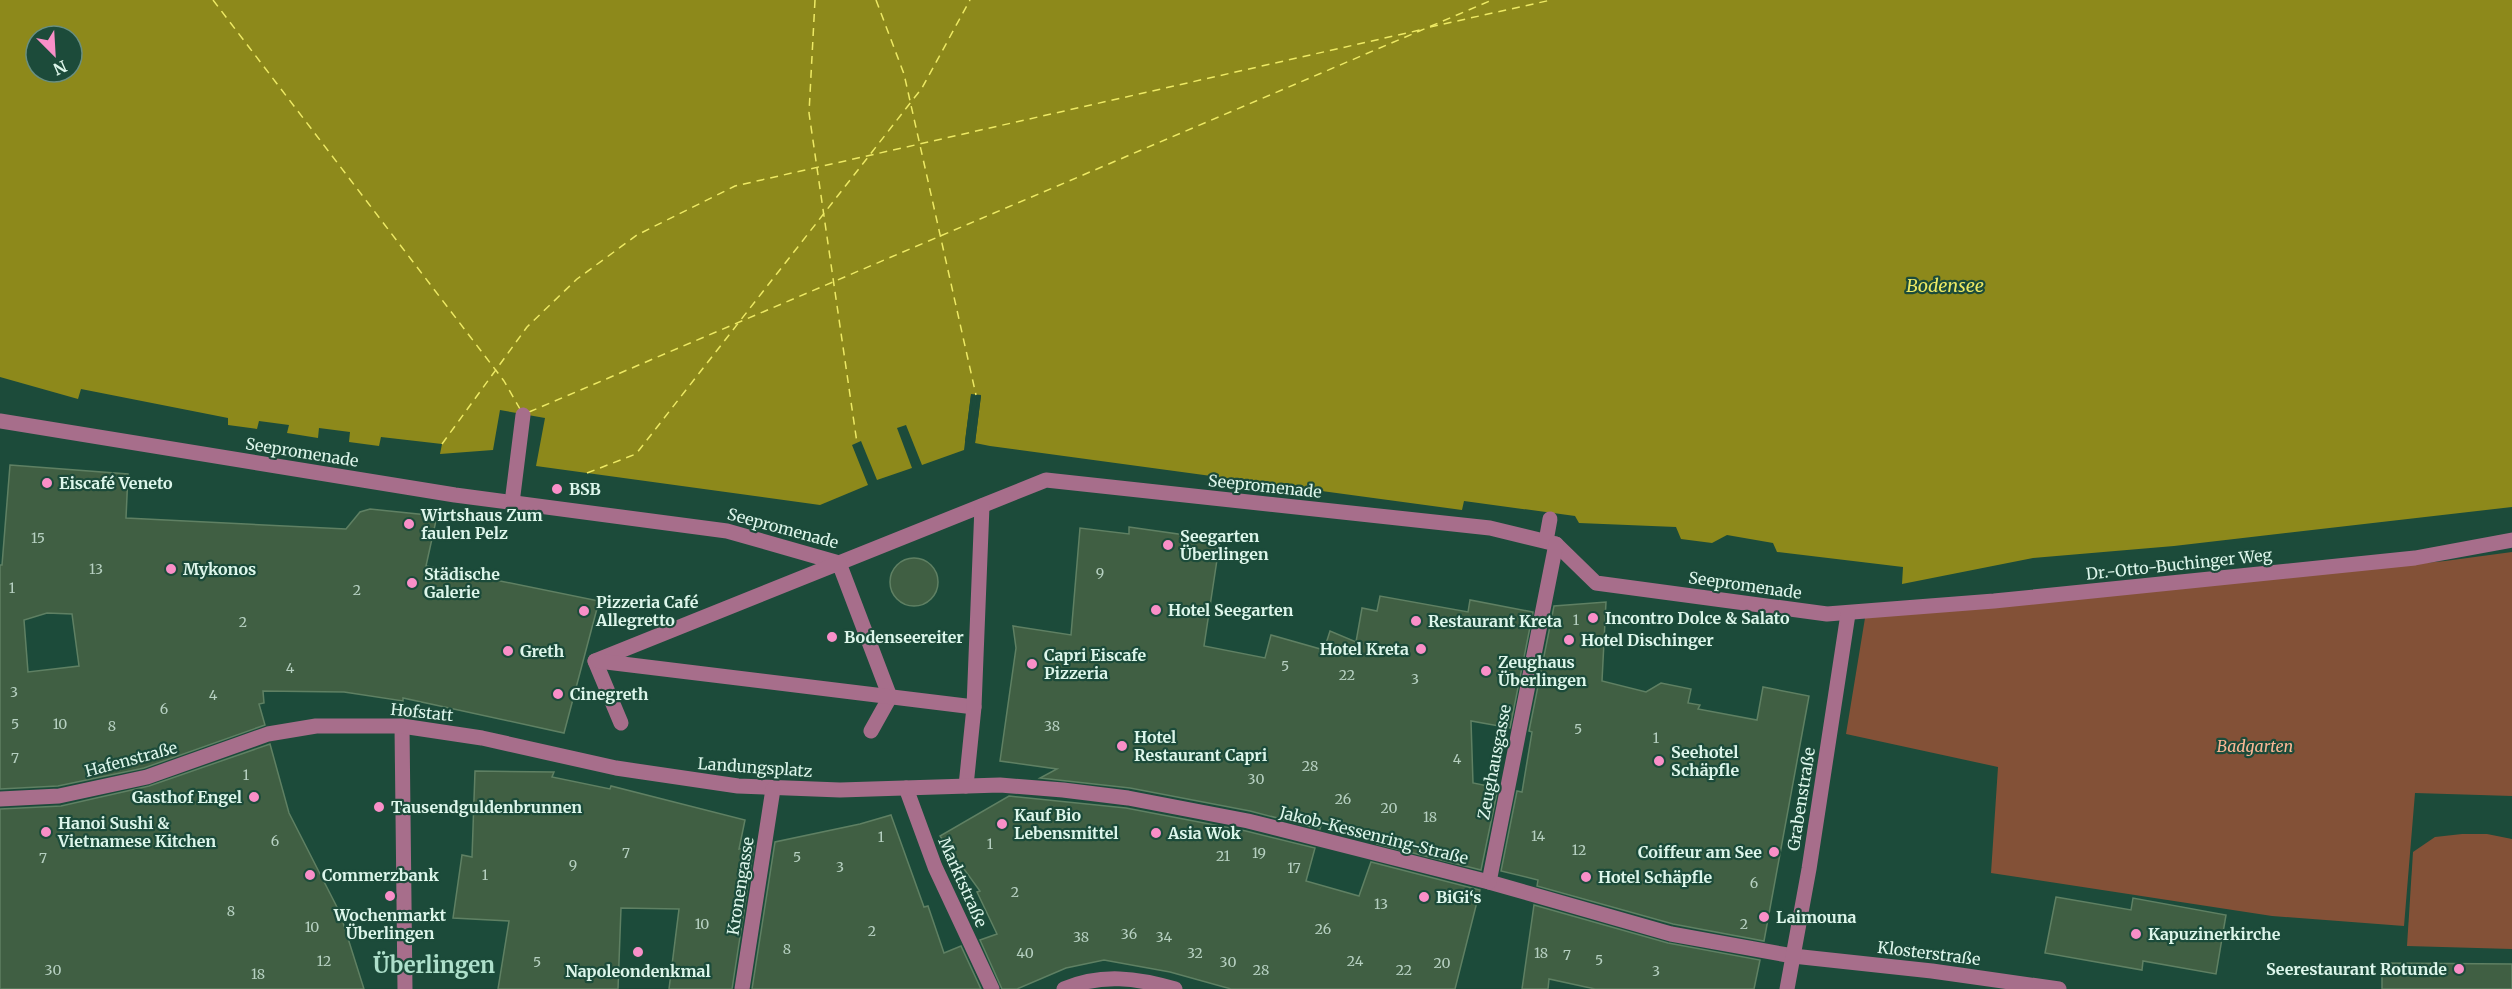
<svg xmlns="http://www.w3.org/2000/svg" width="2512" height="989" font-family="Merriweather,serif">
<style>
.green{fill:#835137}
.water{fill:#8d891b;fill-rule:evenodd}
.pier{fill:#1c4b3a}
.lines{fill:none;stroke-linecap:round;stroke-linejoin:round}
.ferry{stroke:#ede964;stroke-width:1.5;stroke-dasharray:8 6;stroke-linecap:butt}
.building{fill:#405f43;stroke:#5f8063;stroke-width:1.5;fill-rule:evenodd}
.minor{stroke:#a76e8b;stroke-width:15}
.poi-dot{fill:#f98fc8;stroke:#1c4b3a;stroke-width:2}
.labels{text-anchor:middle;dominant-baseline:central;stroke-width:4.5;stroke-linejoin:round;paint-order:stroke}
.number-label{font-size:14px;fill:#b6d0c1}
.street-label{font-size:16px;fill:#ddf6eb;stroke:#1c4b3a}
.poi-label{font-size:16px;font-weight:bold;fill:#ddf6eb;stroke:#1c4b3a;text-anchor:start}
.park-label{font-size:16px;font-style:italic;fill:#fbb795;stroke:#1c4b3a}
.water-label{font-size:18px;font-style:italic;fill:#ede964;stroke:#1c4b3a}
.district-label{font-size:22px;font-weight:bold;fill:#aee0cb;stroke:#1c4b3a}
</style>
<rect width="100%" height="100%" fill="#1c4b3a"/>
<g class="green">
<polygon points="2512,552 2512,796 2415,793 2404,926 2272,916 1991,873 1998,767 1846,734 1865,618 2445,561"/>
<polygon points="2462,834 2487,834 2512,839 2512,949 2407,946 2413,852 2435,837"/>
</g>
<path class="water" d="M0,0H2512V507L2174,546L2033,558L1902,584L1903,567L1777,552L1773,543L1727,535L1712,543L1681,539L1676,527L1579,523L1575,516L1464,501L1462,510L990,446L975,443L981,396L971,395L964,450L922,465L906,425L897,428L912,468L877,480L861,441L852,445L868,485L820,505L536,466L545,418L500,410L493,450L440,454L442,444L381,437L379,446L349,442L350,432L319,428L318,438L287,433L289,425L259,421L257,429L228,425V418L81,389L78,399L0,377ZM36,36H72V72H36Z"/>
<polygon class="pier" points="971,394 981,395 975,443 972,442 977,398 975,398 973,397 968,442 965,441"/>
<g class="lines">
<g class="ferry">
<polyline points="213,0 504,381 520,409"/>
<polyline points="815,0 809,113 857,443"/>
<polyline points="876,0 904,74 976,395"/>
<polyline points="1430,27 1551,0"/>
<polyline points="529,412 1492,0"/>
<polyline points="442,444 527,327 577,279 637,235 735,186 1420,30"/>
<polyline points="587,473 636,454 922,88 970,0"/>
</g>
</g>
<g class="building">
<path d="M10,465L128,474L126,518L346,529L360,512L370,509L437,516L426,566L599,601L564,733L403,698V701L344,692L263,691L264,703L259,704L265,725L144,768L58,786L0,789V565H2ZM47,613L72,614L79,666L28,672L24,620Z"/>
<polygon points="1129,527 1220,540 1204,646 1265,658 1271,635 1324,650 1330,631 1356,642 1362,608 1377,611 1380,596 1468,612 1470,600 1533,612 1510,728 1471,721 1473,783 1498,788 1481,870 1377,844 1380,836 1322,822 1320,829 1250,811 1130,788 1040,778 1057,769 1000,761 1016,648 1013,626 1071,635 1080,528 1129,534"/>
<circle cx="914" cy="582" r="24"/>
<polygon points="1606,602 1602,681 1646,692 1661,683 1691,689 1688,703 1700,705 1698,709 1757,720 1763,687 1809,696 1764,941 1673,924 1537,886 1538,880 1501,871 1517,791 1522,792 1532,732 1529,731 1554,606"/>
<polygon points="270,744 289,813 340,913 364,989 0,989 0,809 61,806 149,786"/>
<polygon points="475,771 554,772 552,777 610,789 611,786 745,820 739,849 754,846 732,989 669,989 679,909 621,908 618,989 498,989 509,921 453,918 462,855 472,857"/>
<polygon points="1009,796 1126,808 1246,831 1315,848 1306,881 1359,896 1371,862 1480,890 1455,989 1231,989 1170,972 1104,960 1066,968 1017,989 1002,989 980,940 997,934 977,892 980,891 940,836"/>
<polygon points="891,815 924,907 928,906 944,953 961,946 981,989 752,989 775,842 860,824"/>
<polygon points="2056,897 2131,910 2133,898 2226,915 2216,974 2143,961 2142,970 2045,953"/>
<polygon points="1534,905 1668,943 1760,960 1754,989 1595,989 1549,979 1548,989 1522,989"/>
<polygon points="2382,963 2512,964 2512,989 2382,989"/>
</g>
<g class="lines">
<g class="minor">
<polyline points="0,421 455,495 727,531 839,563 1046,480 1490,528 1556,544 1596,583 1827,614 1994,601 2415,558 2512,540"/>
<polyline points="512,503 523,415"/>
<polyline points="1546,541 1550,519"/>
<polyline points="595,661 839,563 890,697 871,731"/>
<polyline points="595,661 621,723"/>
<polyline points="598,661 974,707"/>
<polyline points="402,726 405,989"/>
<polyline points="966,786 974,707 982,506"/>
<polyline points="906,788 935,867 992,989"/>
<polyline points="0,799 59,796 147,777 268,734 316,726 402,726 482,738 616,768 738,786 840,790 1000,785 1063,790 1128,798 1248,821 1489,882 1671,934 1793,956 1932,971 2059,989"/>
<polyline points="1489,882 1556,544"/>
<polyline points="742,989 773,789"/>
<path d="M1064,989C1101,973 1138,978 1175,989"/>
<polyline points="1787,989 1809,869 1848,614"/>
</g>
</g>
<g class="poi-dot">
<circle cx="47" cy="483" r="6"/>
<circle cx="557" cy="489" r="6"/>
<circle cx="409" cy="524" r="6"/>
<circle cx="1168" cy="545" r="6"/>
<circle cx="171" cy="569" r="6"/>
<circle cx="412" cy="583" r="6"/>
<circle cx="1156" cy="610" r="6"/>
<circle cx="584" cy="611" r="6"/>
<circle cx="1593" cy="618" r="6"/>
<circle cx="1416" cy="621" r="6"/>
<circle cx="832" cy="637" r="6"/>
<circle cx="1569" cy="640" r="6"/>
<circle cx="1421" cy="649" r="6"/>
<circle cx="508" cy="651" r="6"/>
<circle cx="1032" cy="664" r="6"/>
<circle cx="1486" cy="671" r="6"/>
<circle cx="558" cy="694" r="6"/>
<circle cx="1122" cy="746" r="6"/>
<circle cx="1659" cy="761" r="6"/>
<circle cx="254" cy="797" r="6"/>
<circle cx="379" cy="807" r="6"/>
<circle cx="1002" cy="824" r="6"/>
<circle cx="46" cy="832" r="6"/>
<circle cx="1156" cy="833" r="6"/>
<circle cx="1774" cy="852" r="6"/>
<circle cx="310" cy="875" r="6"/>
<circle cx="1586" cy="877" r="6"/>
<circle cx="390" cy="896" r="6"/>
<circle cx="1424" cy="897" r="6"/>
<circle cx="1764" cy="917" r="6"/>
<circle cx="2136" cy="934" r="6"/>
<circle cx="638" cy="952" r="6"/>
<circle cx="2459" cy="969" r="6"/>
</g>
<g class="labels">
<g class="number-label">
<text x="38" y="538">15</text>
<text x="96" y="569">13</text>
<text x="1100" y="573">9</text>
<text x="12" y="588">1</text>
<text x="357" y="590">2</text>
<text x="1576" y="620">1</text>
<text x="243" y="622">2</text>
<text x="1285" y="666">5</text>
<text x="290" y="668">4</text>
<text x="1347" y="675">22</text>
<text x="1415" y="679">3</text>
<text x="14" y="692">3</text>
<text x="213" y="695">4</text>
<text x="164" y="709">6</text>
<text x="15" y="724">5</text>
<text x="60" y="724">10</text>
<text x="112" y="726">8</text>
<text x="1052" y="726">38</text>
<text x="1578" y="729">5</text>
<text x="1656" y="738">1</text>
<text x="15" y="758">7</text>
<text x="1457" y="759">4</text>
<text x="1310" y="766">28</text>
<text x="246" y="775">1</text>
<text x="1256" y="779">30</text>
<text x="1343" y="799">26</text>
<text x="1389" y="808">20</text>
<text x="1430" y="817">18</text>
<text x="1538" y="836">14</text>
<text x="881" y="837">1</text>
<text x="275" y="841">6</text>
<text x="990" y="844">1</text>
<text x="1579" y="850">12</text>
<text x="626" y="853">7</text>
<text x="1259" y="853">19</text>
<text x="1223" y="856">21</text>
<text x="797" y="857">5</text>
<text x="43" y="858">7</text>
<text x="573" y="865">9</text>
<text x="840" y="867">3</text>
<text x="1294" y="868">17</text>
<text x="485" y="875">1</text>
<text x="1754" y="883">6</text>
<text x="1015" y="892">2</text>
<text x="1381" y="904">13</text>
<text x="231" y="911">8</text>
<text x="702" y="924">10</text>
<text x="1744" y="924">2</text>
<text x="312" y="927">10</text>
<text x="1323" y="929">26</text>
<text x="872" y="931">2</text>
<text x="1129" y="934">36</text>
<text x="1081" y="937">38</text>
<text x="1164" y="937">34</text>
<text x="787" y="949">8</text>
<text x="1025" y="953">40</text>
<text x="1195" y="953">32</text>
<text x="1541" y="953">18</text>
<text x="1567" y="955">7</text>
<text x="1599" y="960">5</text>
<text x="324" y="961">12</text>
<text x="1355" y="961">24</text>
<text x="537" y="962">5</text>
<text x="1228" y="962">30</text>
<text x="1442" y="963">20</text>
<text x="53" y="970">30</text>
<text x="1261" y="970">28</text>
<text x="1404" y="970">22</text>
<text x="1656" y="971">3</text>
<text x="258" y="974">18</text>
</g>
<g class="street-label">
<text transform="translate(302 452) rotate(9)">Seepromenade</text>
<text transform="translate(1265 486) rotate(6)">Seepromenade</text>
<text transform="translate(783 528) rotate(15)">Seepromenade</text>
<text transform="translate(2179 564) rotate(-6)">Dr.-Otto-Buchinger Weg</text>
<text transform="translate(1745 585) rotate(8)">Seepromenade</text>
<text transform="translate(422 712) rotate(6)">Hofstatt</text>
<text transform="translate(131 759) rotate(-15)">Hafenstraße</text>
<text transform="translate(1494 762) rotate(-79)">Zeughausgasse</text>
<text transform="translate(755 767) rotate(4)">Landungsplatz</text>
<text transform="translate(1801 799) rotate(-81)">Grabenstraße</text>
<text transform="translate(1374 835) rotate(14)">Jakob-Kessenring-Straße</text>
<text transform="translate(963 882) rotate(66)">Marktstraße</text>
<text transform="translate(740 886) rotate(-81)">Kronengasse</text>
<text transform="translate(1929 953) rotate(7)">Klosterstraße</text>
</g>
<g class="poi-label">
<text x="59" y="483">Eiscafé Veneto</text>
<text x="569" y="489">BSB</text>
<text x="421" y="515">Wirtshaus Zum<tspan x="421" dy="18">faulen Pelz</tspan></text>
<text x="1180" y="536">Seegarten<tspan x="1180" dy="18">Überlingen</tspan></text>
<text x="183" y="569">Mykonos</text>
<text x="424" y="574">Städische<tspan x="424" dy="18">Galerie</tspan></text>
<text x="596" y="602">Pizzeria Café<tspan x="596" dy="18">Allegretto</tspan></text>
<text x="1168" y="610">Hotel Seegarten</text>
<text x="1605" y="618">Incontro Dolce &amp; Salato</text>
<text x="1428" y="621">Restaurant Kreta</text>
<text x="844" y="637">Bodenseereiter</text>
<text x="1581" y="640">Hotel Dischinger</text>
<text x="1409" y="649" text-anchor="end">Hotel Kreta</text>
<text x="520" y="651">Greth</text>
<text x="1044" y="655">Capri Eiscafe<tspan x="1044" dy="18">Pizzeria</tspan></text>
<text x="1498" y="662">Zeughaus<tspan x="1498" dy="18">Überlingen</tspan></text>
<text x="570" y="694">Cinegreth</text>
<text x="1134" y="737">Hotel<tspan x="1134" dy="18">Restaurant Capri</tspan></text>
<text x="1671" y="752">Seehotel<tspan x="1671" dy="18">Schäpfle</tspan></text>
<text x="242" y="797" text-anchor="end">Gasthof Engel</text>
<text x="391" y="807">Tausendguldenbrunnen</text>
<text x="1014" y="815">Kauf Bio<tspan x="1014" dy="18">Lebensmittel</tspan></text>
<text x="58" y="823">Hanoi Sushi &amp;<tspan x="58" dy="18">Vietnamese Kitchen</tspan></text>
<text x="1168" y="833">Asia Wok</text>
<text x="1762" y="852" text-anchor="end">Coiffeur am See</text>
<text x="322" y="875">Commerzbank</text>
<text x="1598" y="877">Hotel Schäpfle</text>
<text x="1436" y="897">BiGi‘s</text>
<text x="390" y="915" text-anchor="middle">Wochenmarkt<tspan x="390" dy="18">Überlingen</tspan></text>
<text x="1776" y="917">Laimouna</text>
<text x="2148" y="934">Kapuzinerkirche</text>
<text x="2447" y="969" text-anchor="end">Seerestaurant Rotunde</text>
<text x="638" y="971" text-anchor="middle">Napoleondenkmal</text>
</g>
<g class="park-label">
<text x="2255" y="746">Badgarten</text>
</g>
<g class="water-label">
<text x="1945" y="285">Bodensee</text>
</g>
<g class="district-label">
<text x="434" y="965">Überlingen</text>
</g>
</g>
<g transform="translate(54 54) rotate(156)"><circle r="28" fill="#1c4b3a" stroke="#698f81" stroke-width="1.5"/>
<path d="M0-4.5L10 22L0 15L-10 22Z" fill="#f98fc8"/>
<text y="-9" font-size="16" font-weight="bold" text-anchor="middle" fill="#ddf6eb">N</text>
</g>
</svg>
